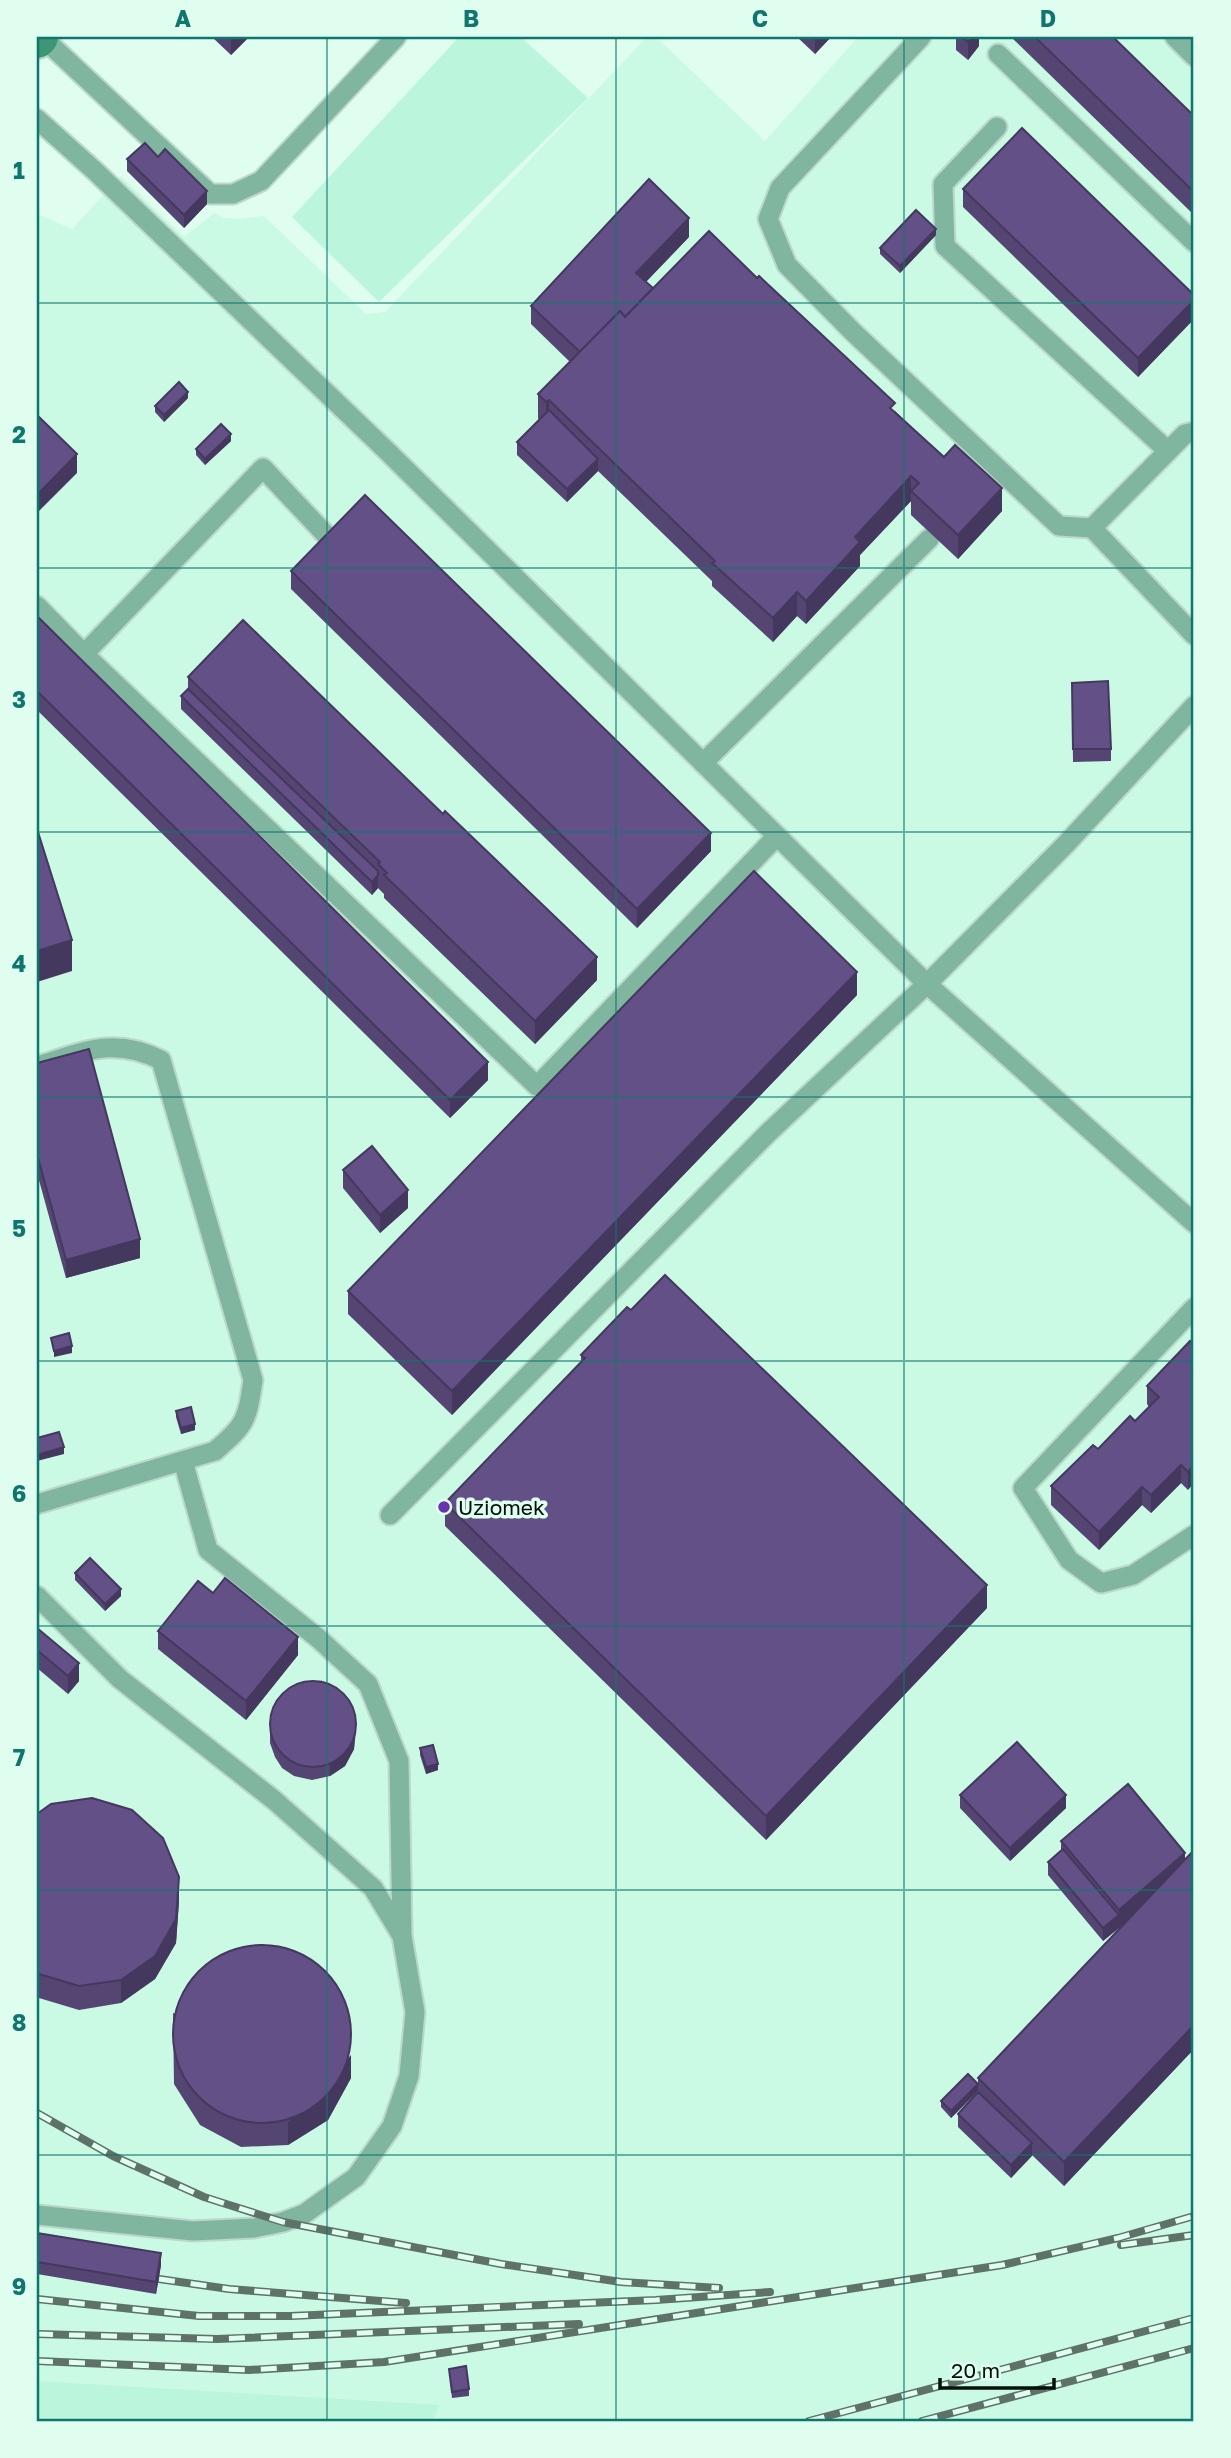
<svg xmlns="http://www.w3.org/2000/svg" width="1231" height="2458" font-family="'Golos Text',sans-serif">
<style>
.built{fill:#caf9e4}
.green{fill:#bbf6dc}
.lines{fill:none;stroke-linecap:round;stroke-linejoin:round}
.lane-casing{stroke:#bcd8cb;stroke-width:23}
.secondary-casing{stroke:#bcd8cb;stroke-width:42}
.lane{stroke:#80b69f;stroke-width:19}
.secondary{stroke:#3d9776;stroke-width:38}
.rail-casing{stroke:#5e7268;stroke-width:8}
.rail{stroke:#dffef0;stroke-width:5;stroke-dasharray:16;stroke-linecap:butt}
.wall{fill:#544573}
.shaded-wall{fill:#45385e}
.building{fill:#625086;stroke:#45385e;stroke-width:2}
.grid{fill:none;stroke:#0f766e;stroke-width:2;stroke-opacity:0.55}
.poi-dot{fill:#6734ac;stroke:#dffef0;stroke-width:2.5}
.labels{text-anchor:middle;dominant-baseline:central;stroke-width:7;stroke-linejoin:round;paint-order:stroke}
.poi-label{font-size:21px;fill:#04100a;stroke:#dffef0;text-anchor:start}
.neatline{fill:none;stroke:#0f766e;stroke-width:2.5}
.grid-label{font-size:23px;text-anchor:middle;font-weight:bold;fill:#0f766e}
</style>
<rect width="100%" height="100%" fill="#dffef0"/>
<polygon class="built" points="652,37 656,37 765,141 858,37 1194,37 1194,2421 37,2421 37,214 72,229 121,176 184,237 214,213 224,218 239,219 264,216 366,314 385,312 627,58 646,38 648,40"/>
<g class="green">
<polygon points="459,37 521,37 588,98 379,302 292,217"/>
<polygon points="37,2381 440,2405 432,2421 37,2421"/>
</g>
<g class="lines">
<g class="lane-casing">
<g id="lane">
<polyline points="42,37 210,194 233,194 261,181 396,37"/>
<polyline points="921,37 780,188 768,219 787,265 853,332 1059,526 1092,528"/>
<polyline points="1175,37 1194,56"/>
<polyline points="998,54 1194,242"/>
<polyline points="37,119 95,171 388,452 927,984 1194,1223"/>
<polyline points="997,127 943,184 945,246 1168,451"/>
<polyline points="1194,432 1185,434 1092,528 1194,635"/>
<polyline points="37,606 84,654 537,1086 777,836"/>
<polyline points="84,654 263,468 326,535"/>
<polyline points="703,763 929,539"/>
<path d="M37,1066C84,1052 113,1036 161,1060L253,1380C247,1421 246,1424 215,1451L37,1504"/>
<polyline points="1194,1308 1023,1488 1069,1560 1101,1583 1133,1575 1194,1535"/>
<polyline points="183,1461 208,1550 319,1639 368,1684 399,1761 402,1935"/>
<polyline points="390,1515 769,1132 927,984 1066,844 1194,706"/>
<polyline points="37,1596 120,1679 274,1800 373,1888 402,1936 415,2012 409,2076 392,2126 356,2177 304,2214 283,2222 254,2228 193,2231 37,2215"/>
</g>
</g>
<g class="secondary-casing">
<polyline id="secondary" points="37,39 39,37"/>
</g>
<use href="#lane" class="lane"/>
<use href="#secondary" class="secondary"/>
<g class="rail-casing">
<g id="rail">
<polyline points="37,2113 113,2156 204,2197 283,2222 501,2264 621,2282 719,2288"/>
<polyline points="1121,2245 1194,2235"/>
<polyline points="159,2279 229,2289 406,2303"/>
<polyline points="37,2299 199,2316 291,2316 656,2300 770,2292"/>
<polyline points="37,2334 217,2339 579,2324"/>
<polyline points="37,2361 249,2370 384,2362 1002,2265 1118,2238 1194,2216"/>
<polyline points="809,2421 1194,2318"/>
<polyline points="922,2421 1194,2348"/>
</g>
</g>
<use href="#rail" class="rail"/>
</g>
<g class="wall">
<polygon points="212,37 249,37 231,55"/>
<polygon points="797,37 831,37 815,54"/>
<polygon points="956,37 979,37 979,46 968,60 956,50"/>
<polygon points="1011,37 1113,37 1194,116 1194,215"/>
<polygon points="127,159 207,204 184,228 127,171"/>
<polygon points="963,189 1194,295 1194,319 1138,377 963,207"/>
<polygon points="936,235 900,273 880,254 880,248"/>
<polygon points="689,237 646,282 653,288 895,411 1002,511 958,559 911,515 911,501 860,555 860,566 806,624 797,616 773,642 712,586 712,581 598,471 567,502 517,455 517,442 539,420 538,418 538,394 570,362 531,324 531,306"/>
<polygon points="188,398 164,422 155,412 155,406"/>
<polygon points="231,441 205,465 196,455 196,449"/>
<polygon points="291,571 711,851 637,928 291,589"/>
<polygon points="37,616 488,1080 450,1118 37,710"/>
<polygon points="188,677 597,980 535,1044 384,898 384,894 378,888 372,895 181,709 181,696 188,689"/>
<polygon points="1072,683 1111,749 1111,761 1073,762"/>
<polygon points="857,995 452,1415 348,1314 348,1291"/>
<polygon points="37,1063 140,1258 66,1278 37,1173"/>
<polygon points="343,1170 408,1208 380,1233 343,1188"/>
<polygon points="1190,1341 1188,1490 1181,1483 1151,1513 1142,1505 1099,1550 1051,1505 1051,1486 1098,1449 1135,1421 1149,1407 1147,1404 1147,1386"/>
<polygon points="581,1355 987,1608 766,1840 445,1526 445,1503 581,1362"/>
<polygon points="176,1411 195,1430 181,1434 176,1417"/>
<polygon points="75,1573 121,1596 105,1611 75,1580"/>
<polygon points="213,1593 298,1655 246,1720 158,1649 158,1631"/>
<polygon points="37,1628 79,1681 68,1694 37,1668"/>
<polygon points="270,1715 356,1731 354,1749 345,1766 330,1776 312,1780 294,1776 282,1768 275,1757 270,1743"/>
<polygon points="420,1748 438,1770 426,1774 420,1755"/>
<polygon points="960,1795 1066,1808 1010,1861 960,1808"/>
<polygon points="37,1814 179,1901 176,1943 155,1979 121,2003 79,2010 39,1998 37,1996"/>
<polygon points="1061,1841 1185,1859 1194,1850 1194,2049 1064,2186 1032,2155 1011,2178 958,2127 958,2114 978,2092 978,2091 951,2118 941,2107 941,2101 978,2083 978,2078 1126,1922 1103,1941 1048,1875 1048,1862 1061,1851"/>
<polygon points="173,2013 351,2078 328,2120 288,2145 241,2147 200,2125 174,2084"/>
<polygon points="37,2233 161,2265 156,2294 37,2274"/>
<polygon points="449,2369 469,2389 469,2396 452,2398"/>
</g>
<g class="shaded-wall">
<polygon points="231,37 249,37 231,55"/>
<polygon points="815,37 831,37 815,54"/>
<polygon points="972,37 979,37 979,46 968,60 968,42"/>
<polygon points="207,191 207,204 184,228 184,215"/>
<polygon points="689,218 689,237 636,292 636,273"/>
<polygon points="936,229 936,235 900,273 900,266"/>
<polygon points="1194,300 1194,319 1138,377 1138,358"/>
<polygon points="188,392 188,398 164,422 164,415"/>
<polygon points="549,400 549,423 546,426 546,402"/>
<polygon points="231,434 231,441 205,465 205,459"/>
<polygon points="77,454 77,473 37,513 37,495"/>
<polygon points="598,459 598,471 567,502 567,489"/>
<polygon points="911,476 911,501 860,555 860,566 806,624 806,601 855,537"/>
<polygon points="1002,488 1002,511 958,559 958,535"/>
<polygon points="797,592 797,616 773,642 773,618"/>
<polygon points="711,833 711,851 637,928 637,909"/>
<polygon points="378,875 378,888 372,895 372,882"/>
<polygon points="72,940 72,971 37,982 37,951"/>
<polygon points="597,957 597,980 535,1044 535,1021"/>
<polygon points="857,972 857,995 452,1415 452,1391"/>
<polygon points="488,1062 488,1080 450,1118 450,1100"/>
<polygon points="408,1190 408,1208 380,1233 380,1215"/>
<polygon points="140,1239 140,1258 66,1278 66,1260"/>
<polygon points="72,1346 72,1353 54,1357 54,1351"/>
<polygon points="195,1424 195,1430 181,1434 181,1428"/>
<polygon points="64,1447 64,1454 37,1461 37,1455"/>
<polygon points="1181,1465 1181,1483 1151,1513 1151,1495"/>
<polygon points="1194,1465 1194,1483 1188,1490 1188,1472"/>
<polygon points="1142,1487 1142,1505 1099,1550 1099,1532"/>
<polygon points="987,1585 987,1608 766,1840 766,1816"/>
<polygon points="121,1589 121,1596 105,1611 105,1604"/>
<polygon points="298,1637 298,1655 246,1720 246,1701"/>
<polygon points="79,1663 79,1681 68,1694 68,1676"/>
<polygon points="356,1719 354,1749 345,1766 330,1776 330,1764"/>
<polygon points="438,1764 438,1770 426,1774 426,1767"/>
<polygon points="1066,1795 1066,1808 1010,1861 1010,1848"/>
<polygon points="1185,1853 1185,1871 1119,1928 1119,1910"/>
<polygon points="179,1877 179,1901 176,1943 155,1979 121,2003 121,1980"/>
<polygon points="1119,1915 1119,1928 1103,1941 1103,1928"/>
<polygon points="1194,2025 1194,2049 1064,2186 1064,2162"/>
<polygon points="351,2055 351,2078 328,2120 288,2145 288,2122"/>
<polygon points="978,2084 978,2091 951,2118 951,2111"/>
<polygon points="1032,2143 1032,2156 1011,2178 1011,2165"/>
<polygon points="161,2253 161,2265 156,2294 156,2282"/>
</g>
<g class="building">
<polygon points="962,37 972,37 968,42"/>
<polygon points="1035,37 1113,37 1194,116 1194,192"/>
<polygon points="1022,128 1194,295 1194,300 1138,358 963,189"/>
<polygon points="145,143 158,157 165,149 207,191 184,215 127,159"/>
<polygon points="649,179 689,218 636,273 653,288 625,317 620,311 580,352 531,306"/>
<polygon points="916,210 936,229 900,266 880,248"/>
<polygon points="709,231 757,278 759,276 895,403 890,408 944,457 955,445 1002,488 958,535 911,491 919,483 911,476 855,537 860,542 806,601 797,592 773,618 712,563 715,561 549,400 546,402 538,394 620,311 625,317"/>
<polygon points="179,382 188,392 164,415 155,406"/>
<polygon points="549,410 598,459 567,489 517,442"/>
<polygon points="37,415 77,454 37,495"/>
<polygon points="221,424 231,434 205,459 196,449"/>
<polygon points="365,495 711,833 637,909 291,571"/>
<polygon points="37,616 488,1062 450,1100 37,691"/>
<polygon points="243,620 443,814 445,811 597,957 535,1021 384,875 387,873 378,864 380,862 188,677"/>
<polygon points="1108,681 1111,749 1073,749 1072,683"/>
<polygon points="188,689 378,871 378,875 372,882 181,696"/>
<polygon points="38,832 72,940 37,951 37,833"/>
<polygon points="754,871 857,972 452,1391 348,1291"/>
<polygon points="89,1049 140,1239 66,1260 37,1154 37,1063"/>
<polygon points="372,1146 408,1190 380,1215 343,1170"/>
<polygon points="665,1275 987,1585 766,1816 445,1503 585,1358 581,1355 627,1307 631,1310"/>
<polygon points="69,1333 72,1346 54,1351 51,1338"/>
<polygon points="1190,1341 1194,1345 1194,1465 1188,1472 1181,1465 1151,1495 1142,1487 1099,1532 1051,1486 1093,1445 1098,1449 1130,1416 1135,1421 1159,1397 1147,1386"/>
<polygon points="191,1407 195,1424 181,1428 176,1411"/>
<polygon points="59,1432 64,1447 37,1455 37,1438"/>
<polygon points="90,1558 121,1589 105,1604 75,1573"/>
<polygon points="225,1578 298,1637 246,1701 158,1631 198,1581 213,1593"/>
<polygon points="37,1628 79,1663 68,1676 37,1650"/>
<circle cx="313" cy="1724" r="43"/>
<polygon points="1017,1742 1066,1795 1010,1848 960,1795"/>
<polygon points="433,1745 438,1764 426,1767 420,1748"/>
<polygon points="1128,1784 1185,1853 1119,1910 1061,1841"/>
<polygon points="92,1798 132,1810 163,1838 179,1877 176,1919 155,1956 121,1980 79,1986 39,1974 37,1972 37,1814 51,1804"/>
<polygon points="1063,1849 1119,1915 1103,1928 1048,1862"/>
<polygon points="1194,1850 1194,2025 1064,2162 978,2078"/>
<circle cx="262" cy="2034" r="89"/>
<polygon points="968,2074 978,2084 951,2111 941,2101"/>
<polygon points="978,2092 1032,2143 1011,2165 958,2114"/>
<polygon points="37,2233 161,2253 156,2282 37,2262"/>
<polygon points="466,2366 469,2389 452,2392 449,2369"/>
</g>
<path class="grid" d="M327,37V2421M616,37V2421M904,37V2421M37,303H1194M37,568H1194M37,832H1194M37,1097H1194M37,1361H1194M37,1626H1194M37,1890H1194M37,2155H1194"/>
<circle class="poi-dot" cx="444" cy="1507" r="7"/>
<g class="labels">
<g class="poi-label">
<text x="458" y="1507">Uziomek</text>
</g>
</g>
<rect width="1231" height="2458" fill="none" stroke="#dffef0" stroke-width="77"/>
<path d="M940 2378v10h114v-10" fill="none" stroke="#04100a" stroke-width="3.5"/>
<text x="951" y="2378" font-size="21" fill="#04100a" stroke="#dffef0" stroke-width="5" paint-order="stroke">20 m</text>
<rect x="38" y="38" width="1154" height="2382" class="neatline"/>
<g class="grid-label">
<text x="183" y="27">A</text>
<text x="471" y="27">B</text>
<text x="760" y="27">C</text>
<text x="1048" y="27">D</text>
<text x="19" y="179">1</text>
<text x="19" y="443">2</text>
<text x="19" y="708">3</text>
<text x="19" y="972">4</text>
<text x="19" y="1237">5</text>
<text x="19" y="1502">6</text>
<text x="19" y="1766">7</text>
<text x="19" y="2031">8</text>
<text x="19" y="2295">9</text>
</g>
</svg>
